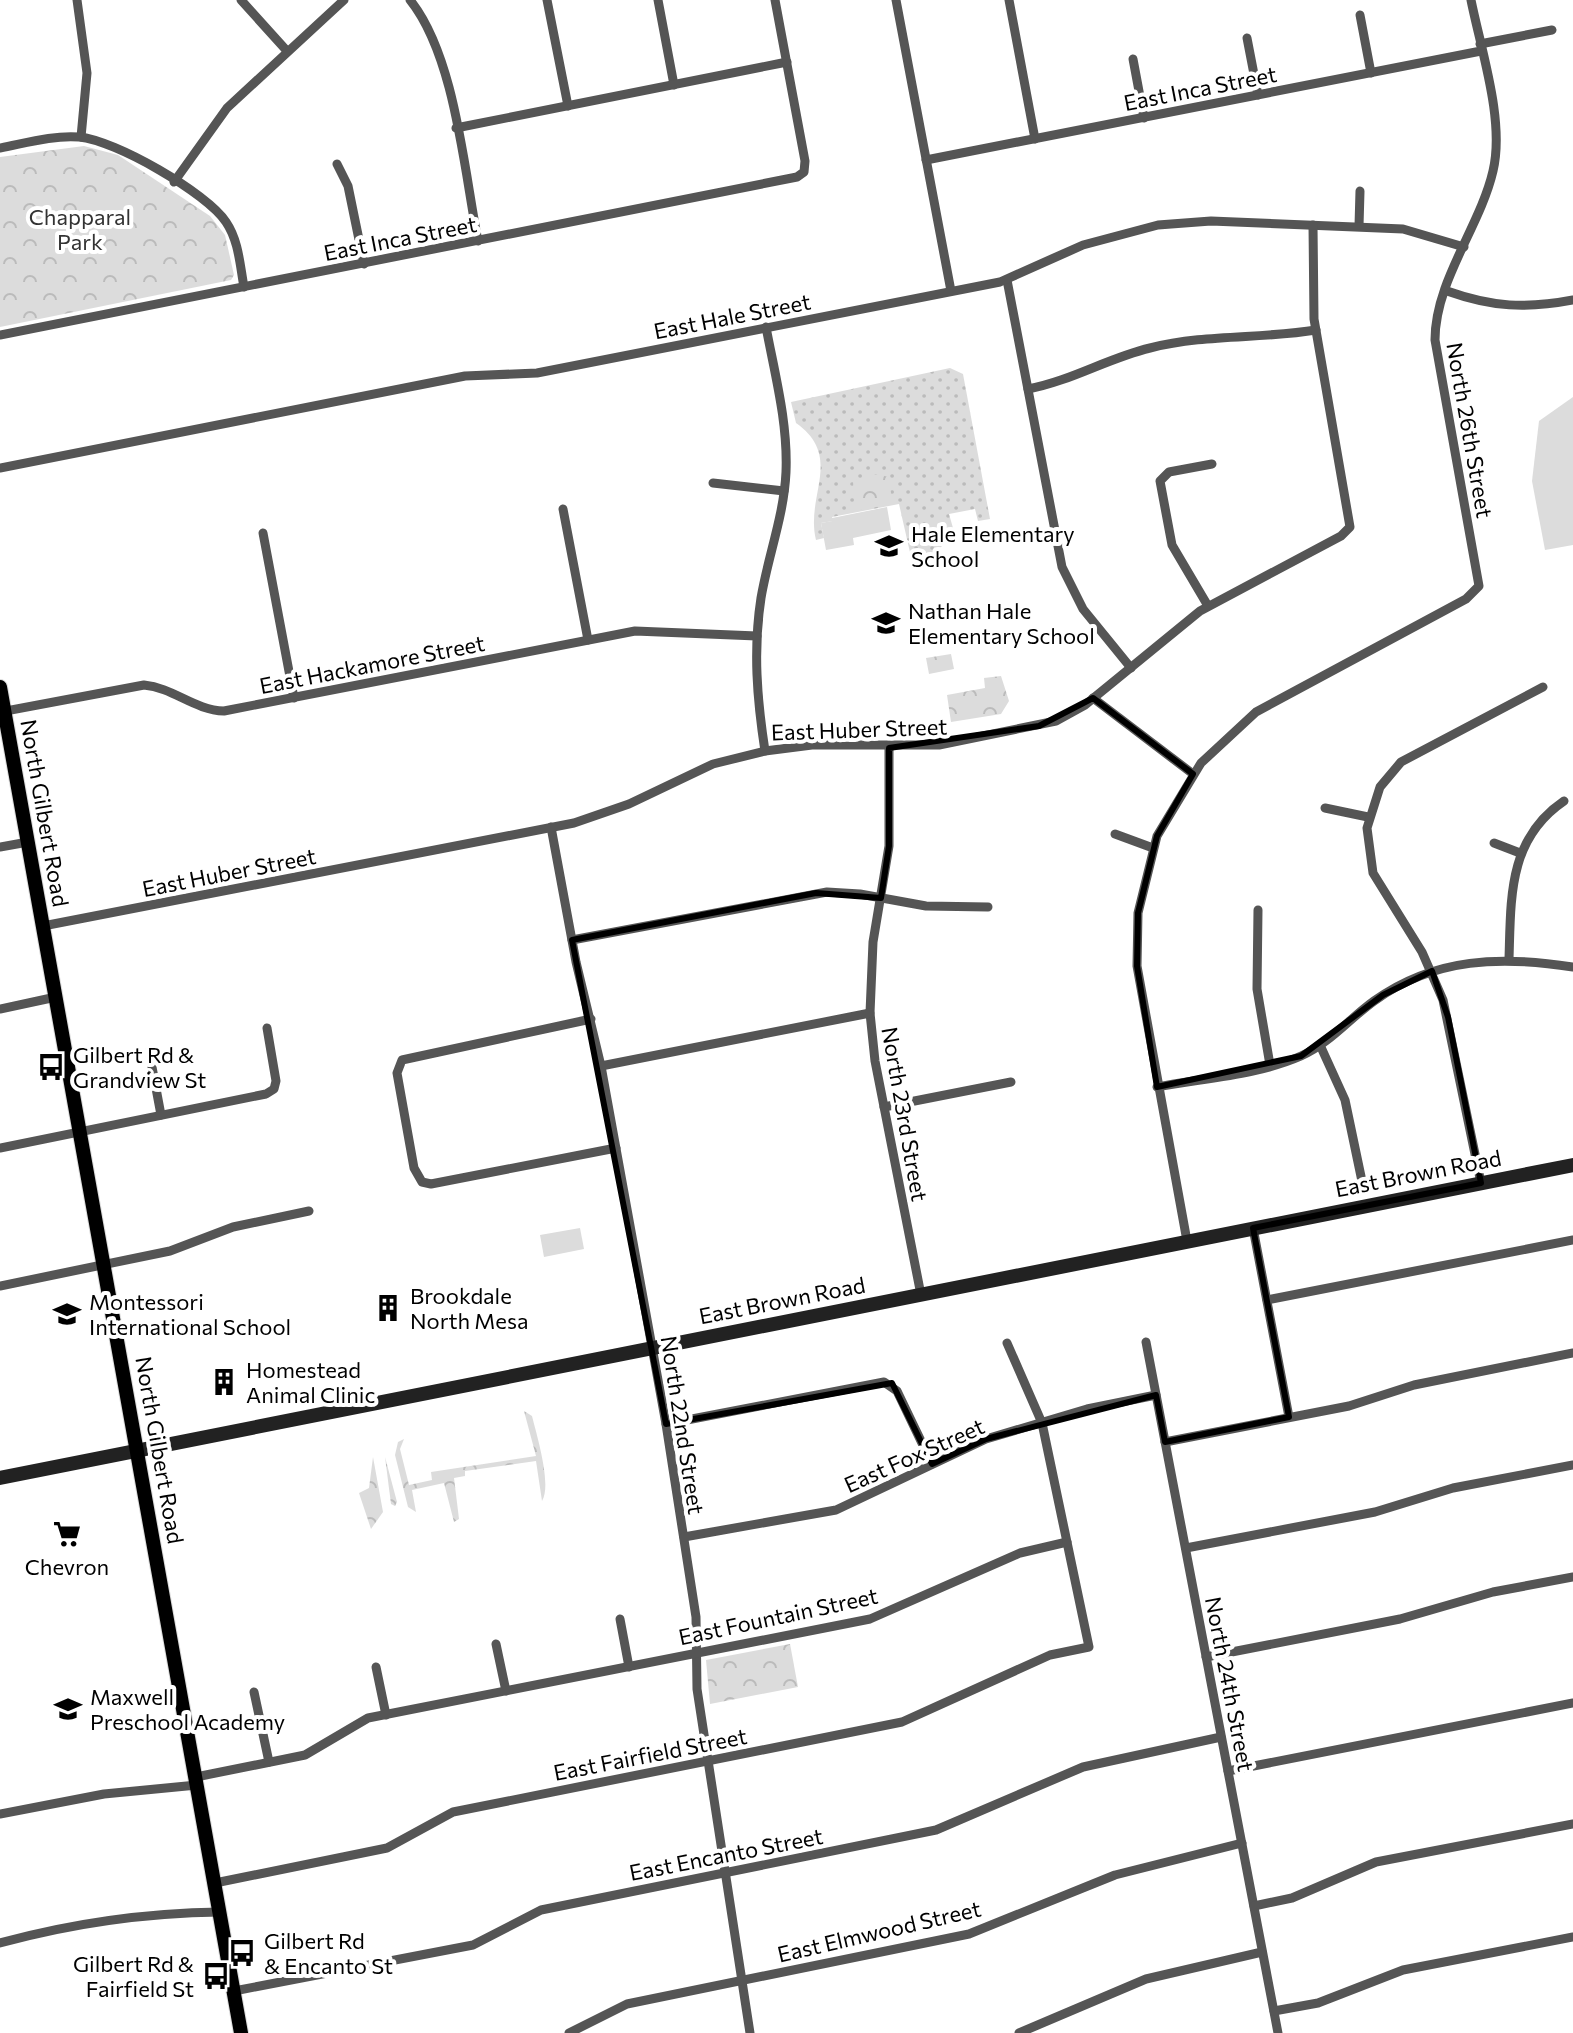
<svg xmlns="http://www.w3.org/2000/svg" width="1573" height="2033" font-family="Commissioner,sans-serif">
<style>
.grass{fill:url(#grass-dots)}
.park{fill:url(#park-crowns)}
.garden{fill:#dcdcdc}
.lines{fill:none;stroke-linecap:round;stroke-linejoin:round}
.primary-casing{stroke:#dbdbdb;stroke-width:16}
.street{stroke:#555;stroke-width:9}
.secondary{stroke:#222;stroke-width:14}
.primary{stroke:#000;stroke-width:14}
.marked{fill:none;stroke:#000;stroke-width:6;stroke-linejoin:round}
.labels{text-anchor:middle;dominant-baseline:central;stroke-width:8;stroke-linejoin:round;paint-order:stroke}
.street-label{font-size:22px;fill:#000;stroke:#fff}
.park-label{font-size:22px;fill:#333;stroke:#fff}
.poi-label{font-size:22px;fill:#000;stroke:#fff;text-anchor:start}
</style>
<defs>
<pattern id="grass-dots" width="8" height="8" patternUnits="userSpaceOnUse" patternTransform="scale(2)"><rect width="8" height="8" fill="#dcdcdc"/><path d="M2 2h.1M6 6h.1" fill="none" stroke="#bbb" stroke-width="1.8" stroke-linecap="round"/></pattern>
<pattern id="park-crowns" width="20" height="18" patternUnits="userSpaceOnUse" patternTransform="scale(2)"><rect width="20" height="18" fill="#dcdcdc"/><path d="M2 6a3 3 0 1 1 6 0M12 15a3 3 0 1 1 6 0" fill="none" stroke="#bbb"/></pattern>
</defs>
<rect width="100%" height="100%" fill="#fff"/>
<path class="grass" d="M950,368L963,374L990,519L978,521L975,509L949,514L955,535L914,570L899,504L832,517L833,521L821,523L824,538L816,540C805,495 844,457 796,423L791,402Z"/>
<g class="park">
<polygon points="84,146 118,155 210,216 225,235 234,275 231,280 0,327 0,157"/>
<polygon points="878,474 888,477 891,493 887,505 855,511 853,481"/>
<polygon points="951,654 954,669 929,674 926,658"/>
<polygon points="1001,676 1009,701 1001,714 951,722 947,695 985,688 984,678"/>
<path d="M524,1411L532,1416C537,1436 552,1485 542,1501L536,1461L465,1471V1476L454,1478L459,1519L454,1522L444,1483L412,1490L416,1512L408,1507L395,1455L398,1442L404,1439L400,1449L409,1485L432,1480L431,1472L536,1456Z"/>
<polygon points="373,1457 383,1512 371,1529 359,1493 369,1488"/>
<polygon points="385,1457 397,1502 395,1506 391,1504"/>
<polygon points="790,1644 798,1687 710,1704 706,1660"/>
</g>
<g class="garden">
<polygon points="101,192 127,208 110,238 89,224 98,210 92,206"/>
<polygon points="1573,397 1573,545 1545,550 1532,481 1539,421"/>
<polygon points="887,507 891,530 853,538 854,545 826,550 821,523 832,521 832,518"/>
<polygon points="580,1228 584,1249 544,1257 540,1235"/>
</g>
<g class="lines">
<g class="primary-casing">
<polyline id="primary" points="0,687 241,2033"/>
</g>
<g class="street">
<polyline points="77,0 87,73 81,137"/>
<polyline points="241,0 287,51"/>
<path d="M410,0C455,56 464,170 478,241"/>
<polyline points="547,0 568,106"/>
<polyline points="658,0 674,85"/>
<polyline points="896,0 951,291"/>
<polyline points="1009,0 1035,139"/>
<polyline points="1360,15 1371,73"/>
<polyline points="1247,38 1258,95"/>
<polyline points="1480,44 1552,30"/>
<polyline points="1133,59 1144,118"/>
<polyline points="456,128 787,62"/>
<path d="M0,148C26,143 53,135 79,137C115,140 207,193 226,222C239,241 240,266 244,287"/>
<polyline points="926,160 1481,51"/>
<polyline points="337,164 348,186 364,264"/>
<polyline points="174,182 227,108 344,0"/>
<polyline points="1359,226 1360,191"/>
<polyline points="1007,280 1062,567 1083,609 1131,668"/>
<path d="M1447,291C1492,307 1526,309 1573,300"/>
<polyline points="0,335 797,177 804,172 805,161 775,0"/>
<path d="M1028,389C1071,381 1108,358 1150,348C1205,334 1261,339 1316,330"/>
<polyline points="0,468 465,376 537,373 1000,282 1083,245 1158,225 1211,221 1403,229 1464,247"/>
<polyline points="713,483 784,491"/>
<polyline points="563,509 588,640"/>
<polyline points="263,533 294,698"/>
<polyline points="1208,606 1172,545 1160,481 1169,472 1212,464"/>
<polyline points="1093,698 1193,774"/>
<path d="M0,712L144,685C174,688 194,710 224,711L635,631L757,636"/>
<polyline points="889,748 889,846 873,942 870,1013 875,1061 921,1295"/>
<path d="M765,751C757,699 753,650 761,598C768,556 784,516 786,472C788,423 775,375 766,327"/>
<polyline points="1325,808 1368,817"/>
<polyline points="551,827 576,962 601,1066 666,1424 696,1617 697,1689 750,2033"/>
<polyline points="1115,834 1153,848"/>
<polyline points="1494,843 1520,853"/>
<polyline points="0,847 28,842"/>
<polyline points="1258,910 1257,989 1270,1065"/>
<polyline points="43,926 574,823 629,804 713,764 765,751 812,745 939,745 1056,721 1085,705 1200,611 1341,536 1350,527 1314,319 1313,225"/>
<polyline points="572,940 827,892 860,894 926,906 988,907"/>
<path d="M1509,959C1511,897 1508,839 1564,801"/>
<polyline points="0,1009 56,997"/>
<polyline points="591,1019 402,1060 397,1073 414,1168 422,1182 431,1184 616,1148"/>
<polyline points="1320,1045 1345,1100 1363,1186"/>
<polyline points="149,1051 161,1115"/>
<polyline points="601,1066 870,1013"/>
<path d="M1157,1087C1204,1078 1258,1075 1301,1056C1330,1043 1349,1019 1374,1001C1435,957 1502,956 1573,967"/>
<polyline points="884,1107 1011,1082"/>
<polyline points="0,1148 266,1094 274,1089 276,1081 267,1028"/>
<polyline points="1481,1183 1443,1000 1422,952 1373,873 1367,828 1380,787 1401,762 1543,687"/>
<polyline points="1253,1228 1289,1417"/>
<path d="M1187,1241L1137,966L1138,913L1157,836L1201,763L1256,712L1466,599L1479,586L1435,340C1435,281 1480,227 1493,171C1505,121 1481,50 1471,0"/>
<polyline points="0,1286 170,1251 233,1227 309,1211"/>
<polyline points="1267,1300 1573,1240"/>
<polyline points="1146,1342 1278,2033"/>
<polyline points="666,1424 884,1382 897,1391 932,1464"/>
<polyline points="1165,1442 1349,1406 1414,1385 1573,1353"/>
<polyline points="684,1537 836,1510 986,1439 1087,1409 1156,1395"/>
<polyline points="1186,1548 1375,1512 1453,1488 1573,1465"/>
<polyline points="620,1619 629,1667"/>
<polyline points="496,1644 506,1691"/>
<polyline points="1206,1657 1400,1619 1493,1592 1573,1577"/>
<polyline points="376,1667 386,1715"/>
<polyline points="254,1692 269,1762"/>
<polyline points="1228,1771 1573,1703"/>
<polyline points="196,1777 305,1755 368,1718 870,1619 1020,1553 1067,1542"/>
<polyline points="0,1814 104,1794 197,1785"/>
<polyline points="215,1883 387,1848 453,1812 902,1722 1050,1655 1089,1647 1042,1423 1007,1343"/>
<polyline points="1254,1906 1292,1898 1376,1862 1573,1824"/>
<path d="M0,1943C73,1923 145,1913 220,1912"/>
<polyline points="234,1991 473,1945 541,1910 936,1830 1083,1767 1221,1737"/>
<polyline points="1274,2011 1318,2003 1403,1970 1573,1937"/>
<polyline points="569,2033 627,2004 969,1934 1115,1875 1242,1843"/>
<polyline points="1019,2033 1146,1979 1262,1952"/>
</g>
<polyline class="secondary" points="0,1478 1573,1165"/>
<use href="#primary" class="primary"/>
</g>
<path class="marked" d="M1093,698L1193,774L1157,836L1138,913L1137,966L1157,1087L1301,1056L1383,995L1432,971L1448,1017L1481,1183L1253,1228L1289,1417L1165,1442L1156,1395L986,1439L932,1464L892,1383L666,1424L572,940L816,893L881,898L889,846V748L1039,726Z"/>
<defs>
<g id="school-bare" transform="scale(2.16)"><path d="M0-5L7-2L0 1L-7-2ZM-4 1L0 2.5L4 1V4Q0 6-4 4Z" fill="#000" stroke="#fff" stroke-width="2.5" paint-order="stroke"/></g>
<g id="bus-bare" transform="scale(2.16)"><path d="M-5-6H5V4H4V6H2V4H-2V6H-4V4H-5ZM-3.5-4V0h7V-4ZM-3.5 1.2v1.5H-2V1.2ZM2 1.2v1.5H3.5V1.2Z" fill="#000" stroke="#fff" stroke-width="2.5" paint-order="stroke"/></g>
<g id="building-bare" transform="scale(2.16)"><path d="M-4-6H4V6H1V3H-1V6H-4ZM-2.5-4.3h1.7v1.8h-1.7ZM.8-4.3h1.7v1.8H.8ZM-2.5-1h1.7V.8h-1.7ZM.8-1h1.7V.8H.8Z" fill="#000" stroke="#fff" stroke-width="2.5" paint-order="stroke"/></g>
<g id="supermarket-bare" transform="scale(2.16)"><path d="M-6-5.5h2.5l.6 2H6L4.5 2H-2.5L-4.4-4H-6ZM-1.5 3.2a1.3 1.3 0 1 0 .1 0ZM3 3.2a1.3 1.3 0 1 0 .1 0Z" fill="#000" stroke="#fff" stroke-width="2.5" paint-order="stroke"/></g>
</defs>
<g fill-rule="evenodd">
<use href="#school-bare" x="889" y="546"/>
<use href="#school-bare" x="886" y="623"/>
<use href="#bus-bare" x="51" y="1067"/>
<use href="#building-bare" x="388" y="1308"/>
<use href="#school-bare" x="67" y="1314"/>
<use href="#building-bare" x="224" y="1382"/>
<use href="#supermarket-bare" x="67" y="1534"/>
<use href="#school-bare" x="68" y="1709"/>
<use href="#bus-bare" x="242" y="1953"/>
<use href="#bus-bare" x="216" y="1976"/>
</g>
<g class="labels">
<g class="street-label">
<text transform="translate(1200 88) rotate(-11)">East Inca Street</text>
<text transform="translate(400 238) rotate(-11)">East Inca Street</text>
<text transform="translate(732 316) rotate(-11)">East Hale Street</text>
<text transform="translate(1470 430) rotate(80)">North 26th Street</text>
<text transform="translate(372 664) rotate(-11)">East Hackamore Street</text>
<text transform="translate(859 729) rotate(-2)">East Huber Street</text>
<text transform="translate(45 813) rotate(80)">North Gilbert Road</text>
<text transform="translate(229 872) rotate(-11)">East Huber Street</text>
<text transform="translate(905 1114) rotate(80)">North 23rd Street</text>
<text transform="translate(1418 1173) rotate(-11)">East Brown Road</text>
<text transform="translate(782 1300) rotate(-11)">East Brown Road</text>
<text transform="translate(683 1425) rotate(81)">North 22nd Street</text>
<text transform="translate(160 1450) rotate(80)">North Gilbert Road</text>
<text transform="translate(914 1455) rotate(-24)">East Fox Street</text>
<text transform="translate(778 1616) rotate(-12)">East Fountain Street</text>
<text transform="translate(1230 1684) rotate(79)">North 24th Street</text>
<text transform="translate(650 1754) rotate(-11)">East Fairfield Street</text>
<text transform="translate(726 1854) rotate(-11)">East Encanto Street</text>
<text transform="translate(879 1931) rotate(-13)">East Elmwood Street</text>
</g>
<g class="park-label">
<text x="80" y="216">Chapparal<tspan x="80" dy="25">Park</tspan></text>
</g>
<g class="poi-label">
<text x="911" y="533">Hale Elementary<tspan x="911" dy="25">School</tspan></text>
<text x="908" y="610">Nathan Hale<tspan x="908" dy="25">Elementary School</tspan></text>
<text x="73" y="1054">Gilbert Rd &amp;<tspan x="73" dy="25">Grandview St</tspan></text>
<text x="410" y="1295">Brookdale<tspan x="410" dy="25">North Mesa</tspan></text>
<text x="89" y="1301">Montessori<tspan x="89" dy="25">International School</tspan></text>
<text x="246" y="1369">Homestead<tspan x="246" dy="25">Animal Clinic</tspan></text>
<text x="67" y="1566" text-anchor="middle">Chevron</text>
<text x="90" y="1696">Maxwell<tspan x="90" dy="25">Preschool Academy</tspan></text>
<text x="264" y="1940">Gilbert Rd<tspan x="264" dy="25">&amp; Encanto St</tspan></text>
<text x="194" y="1963" text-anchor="end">Gilbert Rd &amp;<tspan x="194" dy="25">Fairfield St</tspan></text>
</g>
</g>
</svg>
